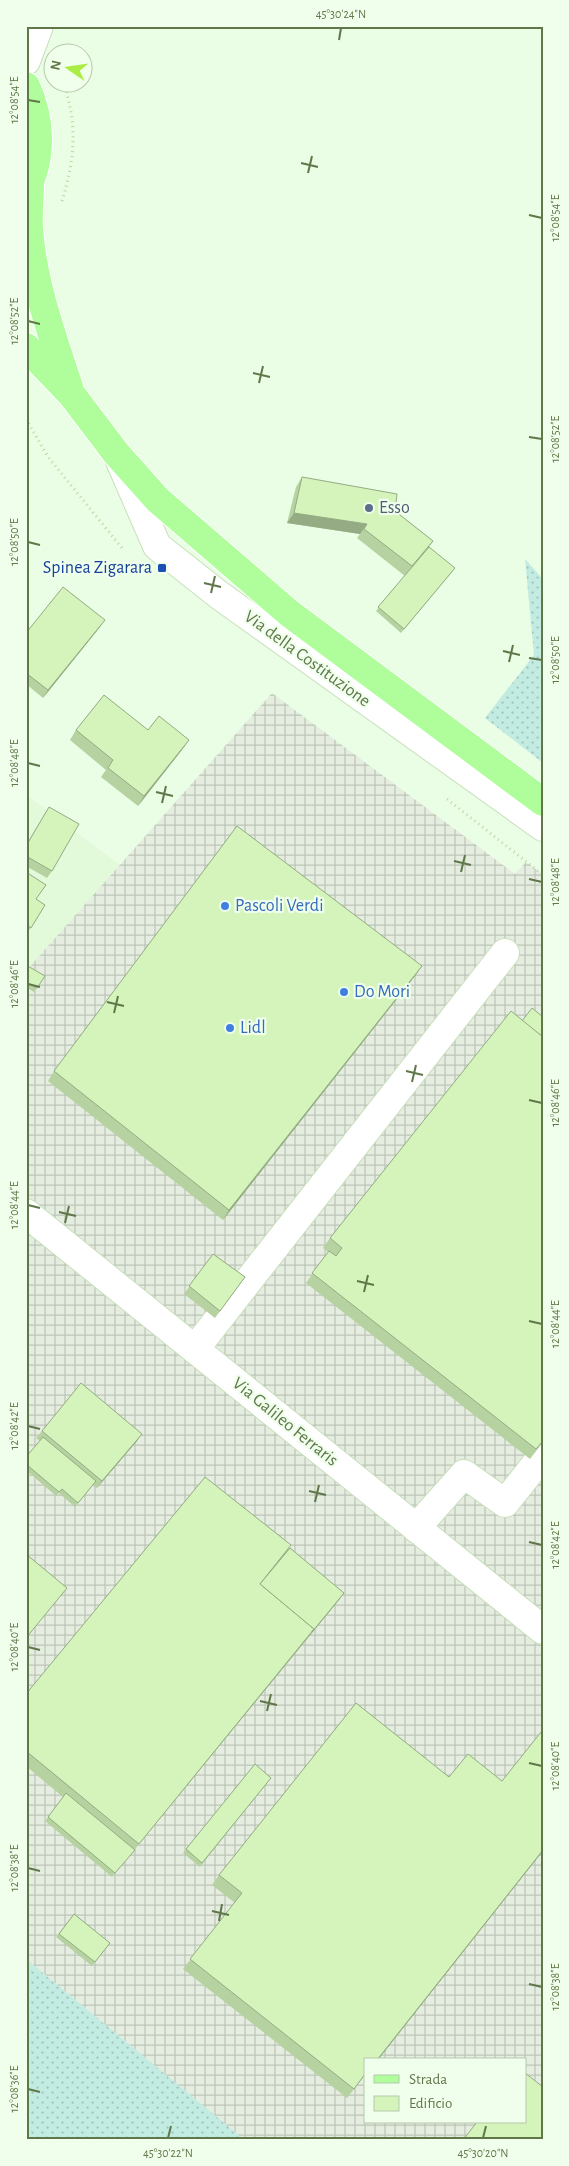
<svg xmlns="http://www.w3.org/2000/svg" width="569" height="2166" font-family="'Alegreya Sans',sans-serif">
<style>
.residential{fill:#e2fad9}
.industrial{fill:url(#industrial-grid);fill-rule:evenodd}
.grass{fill:url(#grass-dots)}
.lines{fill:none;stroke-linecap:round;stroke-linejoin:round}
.minor-casing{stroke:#c9e0bd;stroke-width:30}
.major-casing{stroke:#fff;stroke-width:30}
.path{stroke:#b8d99e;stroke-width:3;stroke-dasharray:1 4;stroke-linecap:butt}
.minor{stroke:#fff;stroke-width:28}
.major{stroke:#affe9b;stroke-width:28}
.wall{fill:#b6d2a1}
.shaded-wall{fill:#94ab83}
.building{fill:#d4f4bb;stroke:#94ab83}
.ticks{fill:none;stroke:#5f7749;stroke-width:2}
.service-dot{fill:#5c6f8a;stroke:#f0ffec;stroke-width:2}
.transit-dot{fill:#1a4fb4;stroke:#f0ffec;stroke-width:2}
.shop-dot{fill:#3f7fe0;stroke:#f0ffec;stroke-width:2}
.labels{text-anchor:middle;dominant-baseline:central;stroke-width:4.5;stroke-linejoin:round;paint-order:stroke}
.service-label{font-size:18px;fill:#4e5e75;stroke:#f0ffec;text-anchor:start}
.transit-label{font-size:18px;fill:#164399;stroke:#f0ffec;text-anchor:end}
.street-label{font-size:18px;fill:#5f7749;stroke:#f0ffec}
.shop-label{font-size:18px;fill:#366cbe;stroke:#f0ffec;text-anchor:start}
.neatline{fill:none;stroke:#5f7749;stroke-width:2}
.ticks-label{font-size:12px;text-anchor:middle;fill:#5f7749}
</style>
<defs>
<pattern id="industrial-grid" width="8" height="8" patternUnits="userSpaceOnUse" patternTransform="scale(1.25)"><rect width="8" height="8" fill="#e4eddf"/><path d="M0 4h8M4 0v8" fill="none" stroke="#bcc5b7"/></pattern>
<pattern id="grass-dots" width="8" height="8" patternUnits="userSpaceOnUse" patternTransform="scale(1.25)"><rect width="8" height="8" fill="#c2ebe2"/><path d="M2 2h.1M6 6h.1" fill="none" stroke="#a1c3b9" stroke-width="1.8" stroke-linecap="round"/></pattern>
</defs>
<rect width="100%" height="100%" fill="#eafde5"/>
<polygon class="residential" points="26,795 120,865 26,971"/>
<path class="industrial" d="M272,693L515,874L526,862L543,874V2140H244L26,1959V971ZM365,2060H525V2122H365Z"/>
<g class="grass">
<polygon points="525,559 543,579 543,763 485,718 534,655"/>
<polygon points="26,1959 223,2122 244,2140 26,2140"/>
</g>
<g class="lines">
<g class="minor-casing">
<g id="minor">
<polyline points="26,61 39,26"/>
<polyline points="120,461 157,546 219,595 543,827"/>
<polyline points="26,1213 543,1630"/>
<polyline points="195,1349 505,953"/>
<polyline points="416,1528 464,1474 505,1503 543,1455"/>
</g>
</g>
<g class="major-casing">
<g id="major">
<path d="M26,86C41,119 43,157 26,190"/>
<path d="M30,182C30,198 28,214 29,229C33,283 52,335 69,387"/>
<polyline points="26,347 72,395 116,453 158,500 289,613 543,802"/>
</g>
</g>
<g class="path">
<path d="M62,201C75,159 78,124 63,82"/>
<polyline points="26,419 48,457 122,548"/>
<polyline points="447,799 543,875"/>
</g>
<use href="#minor" class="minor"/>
<use href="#major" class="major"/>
</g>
<g class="wall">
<polygon points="302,477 395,511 433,541 429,547 452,572 401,633 376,611 405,576 357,538 360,534 287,523 296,487"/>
<polygon points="100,627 43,698 26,684 26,633"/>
<polygon points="76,730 148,730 189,740 138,806 101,777 106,770 70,740"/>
<polygon points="49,807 52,871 47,878 26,866 26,845"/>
<polygon points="26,872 36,899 45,905 28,932 26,930"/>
<polygon points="26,965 45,976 34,992 26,987"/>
<polygon points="422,966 415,976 223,1220 48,1081 54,1071"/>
<polygon points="543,1017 543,1442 530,1459 306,1283 328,1252 323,1248 330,1238 522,1021"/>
<polygon points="213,1254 245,1277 215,1318 184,1294"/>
<polygon points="42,1431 137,1441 97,1488 93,1485 75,1507 59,1493 56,1496 26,1470 26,1457 40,1441 36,1438"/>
<polygon points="290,1548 344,1593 339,1600 112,1877 45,1821 63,1797 26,1766 26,1694"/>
<polygon points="543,1733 543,1851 347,2098 183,1969 235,1903 212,1885 219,1875 449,1777 502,1781"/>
<polygon points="271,1778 200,1867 183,1853 186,1849"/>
<polygon points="74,1914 110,1943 92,1966 56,1937"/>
</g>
<g class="shaded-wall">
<polygon points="294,513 367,524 360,534 287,523"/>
<polygon points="105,620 100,627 43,698 48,690"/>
<polygon points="189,740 182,750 138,806 144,796"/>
<polygon points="422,966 415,976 223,1220 229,1210"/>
<polygon points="142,1434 137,1441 97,1488 102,1481"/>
<polygon points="344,1593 339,1600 112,1877 139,1844"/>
<polygon points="543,1850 543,1851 378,2060 377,2060"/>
</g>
<g class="building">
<polygon points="302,477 397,494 395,511 433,541 412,566 364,529 367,524 294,513"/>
<polygon points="429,547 455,568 404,629 378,607"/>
<polygon points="63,587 105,620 48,690 26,673 26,633"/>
<polygon points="104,695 148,730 159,716 189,740 144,796 108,768 113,760 76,730"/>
<polygon points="49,807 79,824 52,871 26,856 26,846"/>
<polygon points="237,826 422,966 229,1210 54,1071"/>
<polygon points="26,872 46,885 36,899 45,905 31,928 26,924"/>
<polygon points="26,965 45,976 37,988 26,982"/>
<polygon points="532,1008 543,1017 543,1037 522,1021"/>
<polygon points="511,1011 543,1037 543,1441 536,1449 312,1273 329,1251 336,1256 342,1248 330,1238"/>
<polygon points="213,1254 245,1277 220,1311 189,1286"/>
<polygon points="81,1383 142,1434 102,1481 42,1431"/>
<polygon points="43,1437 96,1481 78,1503 62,1489 59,1492 26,1464 26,1457"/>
<polygon points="205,1477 291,1545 260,1584 314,1629 139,1844 26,1751 26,1694"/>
<polygon points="290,1548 344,1593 312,1632 314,1629 260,1584"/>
<polygon points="26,1554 67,1588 26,1638"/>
<polygon points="356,1703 449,1777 468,1754 502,1781 541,1732 543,1733 543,1850 377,2060 365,2060 365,2074 354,2089 190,1959 242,1893 219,1875"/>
<polygon points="255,1764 271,1778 202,1863 186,1849"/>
<polygon points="66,1793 135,1850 115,1873 48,1817"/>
<polygon points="74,1914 110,1943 95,1962 59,1934"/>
<polygon points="525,2073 543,2087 543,2140 463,2140 477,2122 525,2122"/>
</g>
<path class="ticks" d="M339,40L341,28M28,100L40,102M301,163L318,167M308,173L312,156M529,215L542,218M28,321L40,324M253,373L270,377M259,383L263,366M529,437L542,439M28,542L40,545M204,583L221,587M211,593L215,576M503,651L520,655M529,658L542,660M509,662L513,645M28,763L40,766M156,792L173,796M162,803L166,786M454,861L471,865M461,872L465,855M529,879L542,882M28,984L40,987M107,1002L124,1006M114,1013L118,996M406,1071L423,1075M412,1082L416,1065M529,1100L542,1103M28,1205L40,1208M59,1212L76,1216M65,1223L69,1206M357,1281L374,1285M364,1292L368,1275M529,1321L542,1324M28,1426L40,1429M309,1491L326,1495M315,1502L319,1485M529,1542L542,1545M28,1647L40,1650M260,1701L277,1705M267,1711L271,1694M529,1763L542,1766M28,1868L40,1871M212,1911L229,1915M219,1921L222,1904M529,1984L542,1987M28,2089L40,2092M168,2138L171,2126M483,2138L486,2126"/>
<circle class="service-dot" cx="369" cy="508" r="5"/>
<rect class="transit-dot" x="157" y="563" width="10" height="10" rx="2.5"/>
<g class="shop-dot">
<circle cx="225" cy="906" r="5"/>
<circle cx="344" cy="992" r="5"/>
<circle cx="230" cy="1028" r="5"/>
</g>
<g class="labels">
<g class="service-label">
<text x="379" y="508">Esso</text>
</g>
<g class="transit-label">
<text x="152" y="568">Spinea Zigarara</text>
</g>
<g class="street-label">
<text transform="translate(307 659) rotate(36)">Via della Costituzione</text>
<text transform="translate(285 1422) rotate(39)">Via Galileo Ferraris</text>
</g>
<g class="shop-label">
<text x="235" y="906">Pascoli Verdi</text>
<text x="354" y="992">Do Mori</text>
<text x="240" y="1028">Lidl</text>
</g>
</g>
<rect width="569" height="2166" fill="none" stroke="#f0ffec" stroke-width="55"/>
<rect x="364" y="2058" width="162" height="65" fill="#f0ffec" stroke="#b6c9ab"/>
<rect x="374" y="2075" width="25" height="8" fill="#affe9b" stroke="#b6c9ab"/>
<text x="409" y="2084" font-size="15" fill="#5f7749">Strada</text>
<rect x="374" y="2096" width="25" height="15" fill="#d4f4bb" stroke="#b6c9ab"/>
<text x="409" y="2108" font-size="15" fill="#5f7749">Edificio</text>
<g transform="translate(68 68) rotate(283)"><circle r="24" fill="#f0ffec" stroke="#b6c9ab"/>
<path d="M0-4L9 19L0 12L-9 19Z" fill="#abec45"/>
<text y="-8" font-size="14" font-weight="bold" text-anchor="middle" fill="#5f7749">N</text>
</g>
<rect x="28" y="28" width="514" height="2110" class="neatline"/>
<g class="ticks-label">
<text x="341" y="18">45°30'24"N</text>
<text transform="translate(14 100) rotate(-90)" y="4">12°08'54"E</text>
<text transform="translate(555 218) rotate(-90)" y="4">12°08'54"E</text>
<text transform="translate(14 321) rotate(-90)" y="4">12°08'52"E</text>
<text transform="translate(555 439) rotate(-90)" y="4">12°08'52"E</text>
<text transform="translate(14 542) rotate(-90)" y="4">12°08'50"E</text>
<text transform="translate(555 660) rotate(-90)" y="4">12°08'50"E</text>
<text transform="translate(14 763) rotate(-90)" y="4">12°08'48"E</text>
<text transform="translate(555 882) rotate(-90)" y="4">12°08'48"E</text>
<text transform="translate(14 984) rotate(-90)" y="4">12°08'46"E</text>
<text transform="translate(555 1103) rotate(-90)" y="4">12°08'46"E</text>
<text transform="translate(14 1205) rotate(-90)" y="4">12°08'44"E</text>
<text transform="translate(555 1324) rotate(-90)" y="4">12°08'44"E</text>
<text transform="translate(14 1426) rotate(-90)" y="4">12°08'42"E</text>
<text transform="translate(555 1545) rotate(-90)" y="4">12°08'42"E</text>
<text transform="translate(14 1647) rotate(-90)" y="4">12°08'40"E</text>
<text transform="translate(555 1766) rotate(-90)" y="4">12°08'40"E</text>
<text transform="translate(14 1868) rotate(-90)" y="4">12°08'38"E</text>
<text transform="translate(555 1987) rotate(-90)" y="4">12°08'38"E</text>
<text transform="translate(14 2089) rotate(-90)" y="4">12°08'36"E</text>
<text x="168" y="2157">45°30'22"N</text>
<text x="483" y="2157">45°30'20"N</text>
</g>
</svg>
